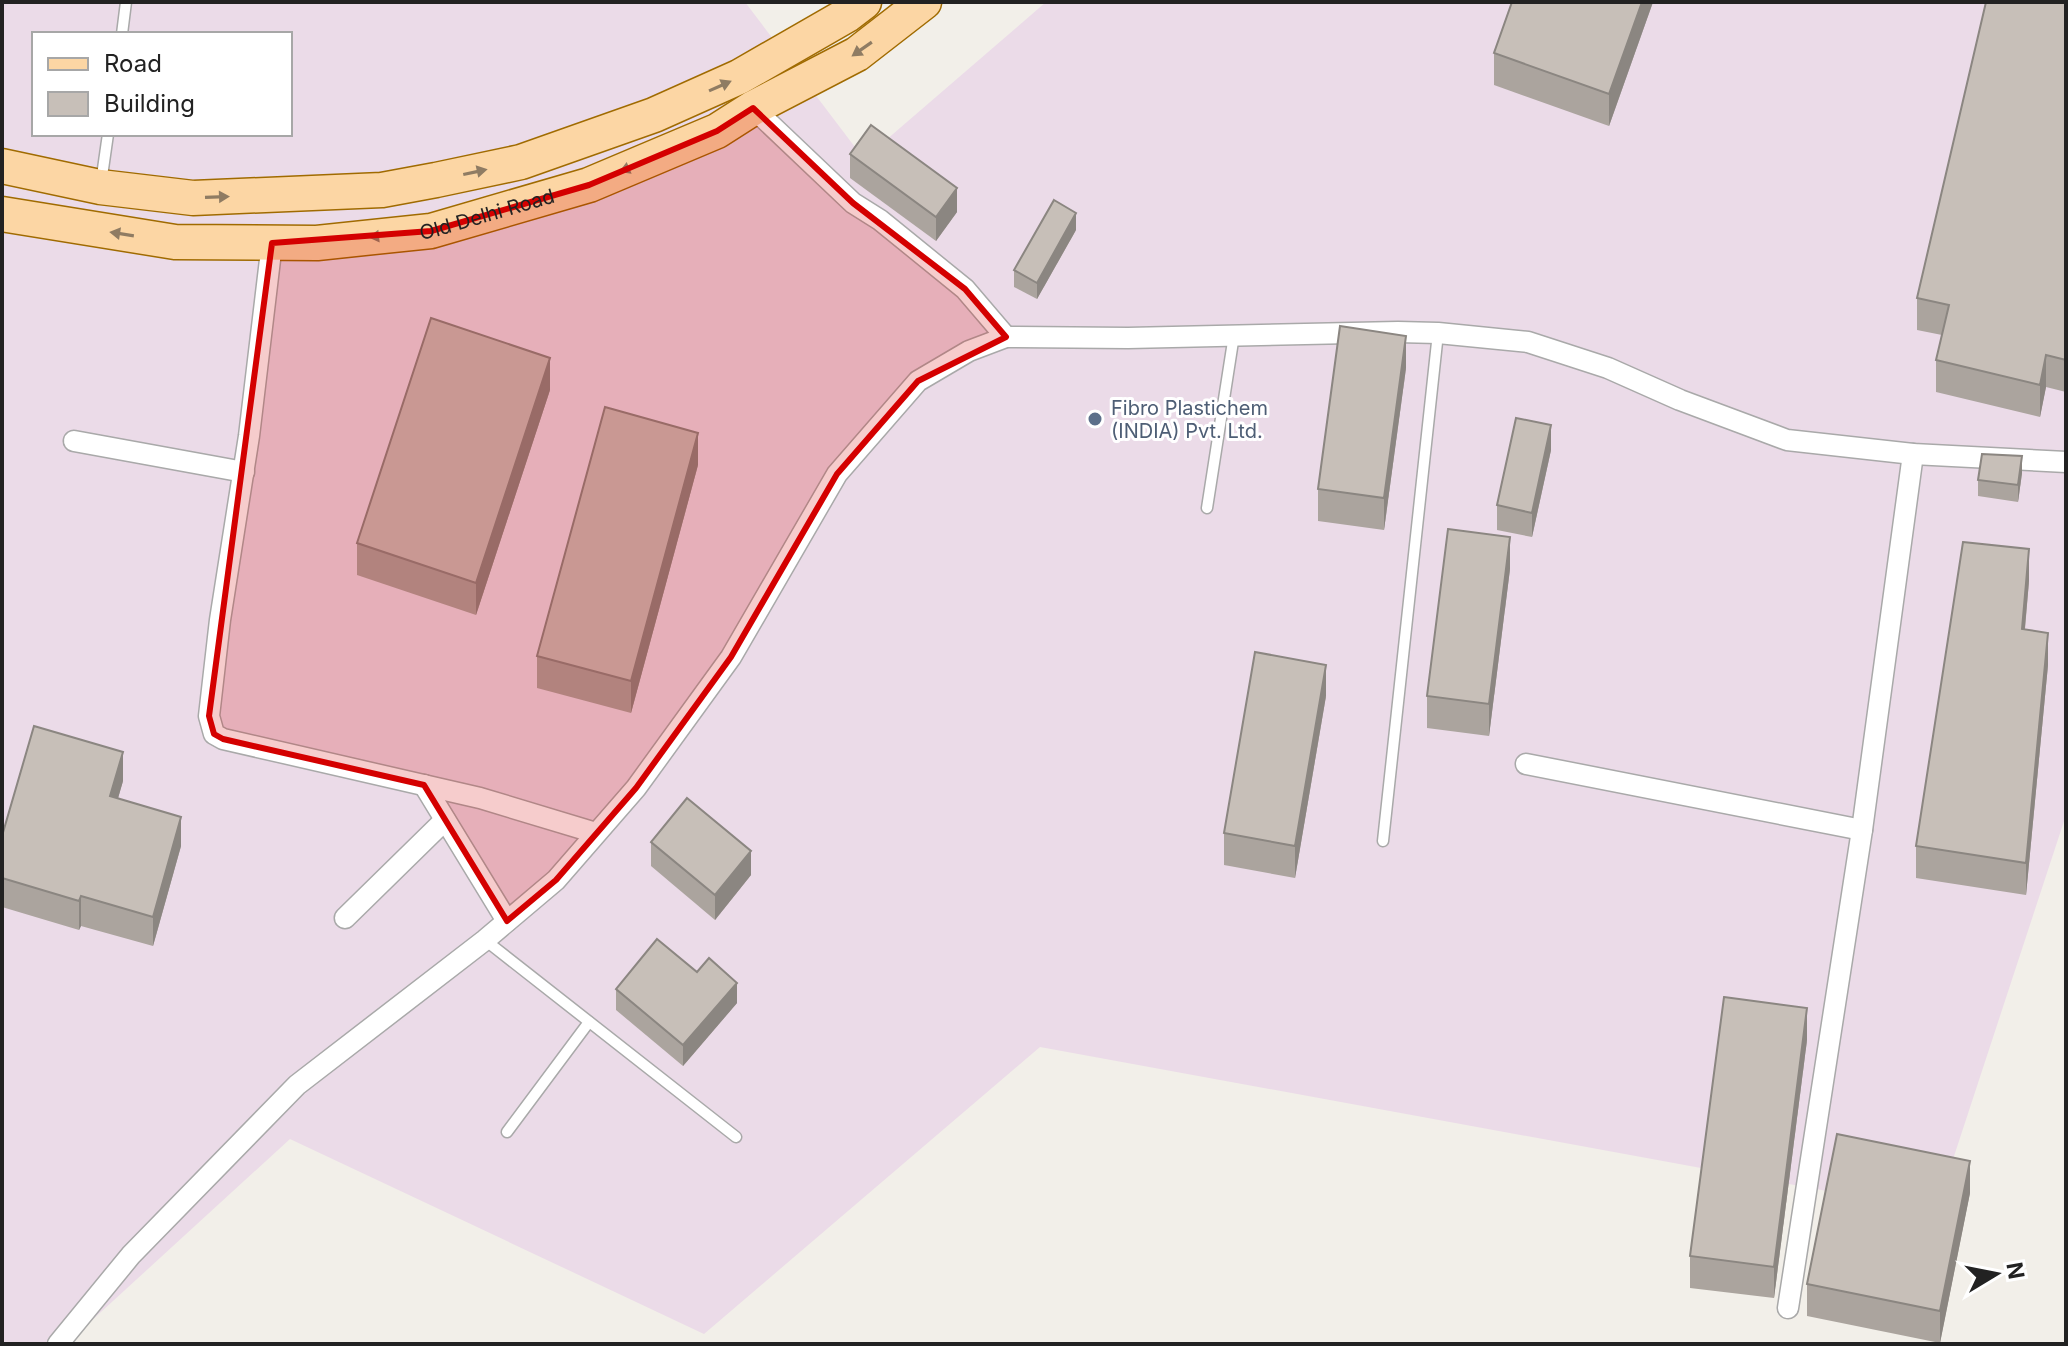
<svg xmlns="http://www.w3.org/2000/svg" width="2068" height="1346" font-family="Inter,sans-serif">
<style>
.industrial{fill:#ebdbe8;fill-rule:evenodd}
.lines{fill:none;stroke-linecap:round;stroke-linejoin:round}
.service-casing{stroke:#a9a9a9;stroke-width:13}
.minor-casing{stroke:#a9a9a9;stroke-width:23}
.primary-casing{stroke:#a06b00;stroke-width:37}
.service{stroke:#fff;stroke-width:10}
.minor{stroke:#fff;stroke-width:20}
.primary{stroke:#fcd6a4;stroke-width:34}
.wall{fill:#aba49e}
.shaded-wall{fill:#8b8681}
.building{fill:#c7bfb8;stroke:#8b8681;stroke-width:2}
.oneway{fill:#8f7c63}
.marked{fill:#d40000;fill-opacity:0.2;stroke:#d40000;stroke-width:6;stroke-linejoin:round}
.service-dot{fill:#5c6f8a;stroke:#fff;stroke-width:3}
.labels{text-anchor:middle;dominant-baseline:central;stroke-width:6;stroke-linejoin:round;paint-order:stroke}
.street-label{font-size:20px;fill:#222;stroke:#fff}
.service-label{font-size:20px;fill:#4e5e75;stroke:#fff;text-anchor:start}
</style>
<rect width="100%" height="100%" fill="#f2efe9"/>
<path class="industrial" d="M2,2H745L864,159L1046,2H2066V815L1936,1211L1040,1047L704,1334L290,1139L66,1344H2ZM34,34H290V134H34Z"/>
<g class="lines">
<g class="service-casing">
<g id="service">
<polyline points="122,34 126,2"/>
<polyline points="101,183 108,134"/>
<polyline points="1207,508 1234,335"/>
<polyline points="1383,841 1438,333"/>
<polyline points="485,940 736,1137"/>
<polyline points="507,1132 589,1022"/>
</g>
</g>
<g class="minor-casing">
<g id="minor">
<polyline points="753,108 853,203 880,220 965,289 1006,337"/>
<polyline points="272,243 249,436 220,620 209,716 214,734 223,739 480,798 596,833"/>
<polyline points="74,441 244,472"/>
<polyline points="1526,764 1862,830"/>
<polyline points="424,785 507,921"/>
<polyline points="345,918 445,820"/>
<polyline points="1788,1308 1862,830 1913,454"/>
<polyline points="58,1344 131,1255 297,1085 485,940 556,880 636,788 731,657 837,474 918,381 969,351 1006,337 1128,338 1398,332 1438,333 1528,342 1608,368 1680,400 1787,440 1913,454 2066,462"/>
</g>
</g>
<g class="primary-casing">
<g id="primary">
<polyline points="2,166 100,187 193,198 382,190 436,180 521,162 654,115 739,77 847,15 864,2"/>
<path id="s1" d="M2,214L175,242L317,243L431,231L589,185L717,131L753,108L857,54L924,2"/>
</g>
</g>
<use href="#service" class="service"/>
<use href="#minor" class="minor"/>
<use href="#primary" class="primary"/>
</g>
<g class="wall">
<polygon points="1512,2 1653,2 1609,126 1494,85 1494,53"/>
<polygon points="2066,2 2066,392 2046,387 2040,417 1936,392 1936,360 1942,335 1917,330 1917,298"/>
<polygon points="850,154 957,212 936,241 850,178"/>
<polygon points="1076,230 1037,299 1014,287 1014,270"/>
<polygon points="1406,368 1384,530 1318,521 1318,489"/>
<polygon points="550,390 476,615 357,575 357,543"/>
<polygon points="1551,450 1532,537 1497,530 1497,505"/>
<polygon points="698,465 631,713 537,688 537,656"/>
<polygon points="2022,473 2018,502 1978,496 1978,480"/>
<polygon points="1510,569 1489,736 1427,728 1427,696"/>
<polygon points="2029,581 2025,629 2048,665 2026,895 1916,878 1916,846"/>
<polygon points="1326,696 1295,878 1224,865 1224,833"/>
<polygon points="123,781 118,798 181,846 153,946 81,926 79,930 2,907 2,836"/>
<polygon points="651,842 751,875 715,920 651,866"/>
<polygon points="697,972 737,1003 683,1066 616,1010 616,989"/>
<polygon points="1807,1040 1774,1298 1690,1288 1690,1256"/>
<polygon points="1970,1193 1940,1343 1807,1316 1807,1284"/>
</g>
<g class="shaded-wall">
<polygon points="1642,2 1653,2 1609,126 1609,94"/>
<polygon points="957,188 957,212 936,241 936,217"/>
<polygon points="1076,213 1076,230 1037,299 1037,283"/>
<polygon points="1406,336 1406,368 1384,530 1384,498"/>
<polygon points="2046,355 2046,387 2040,417 2040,385"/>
<polygon points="550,358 550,390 476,615 476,583"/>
<polygon points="1551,425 1551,450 1532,537 1532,513"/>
<polygon points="698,433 698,465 631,713 631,681"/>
<polygon points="2022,456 2022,473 2018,502 2018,485"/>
<polygon points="1510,537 1510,569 1489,736 1489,704"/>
<polygon points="2029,549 2029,581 2022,660 2022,629"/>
<polygon points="2048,633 2048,665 2026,895 2026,863"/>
<polygon points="1326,665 1326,696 1295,878 1295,846"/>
<polygon points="123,752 123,781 110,826 110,796"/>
<polygon points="181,817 181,846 153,946 153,917"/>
<polygon points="751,851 751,875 715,920 715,895"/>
<polygon points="81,896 81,926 79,930 79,901"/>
<polygon points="737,983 737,1003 683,1066 683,1045"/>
<polygon points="1807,1008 1807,1040 1774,1298 1774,1267"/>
<polygon points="1970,1161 1970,1193 1940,1343 1940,1311"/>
</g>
<g class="building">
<polygon points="1512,2 1642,2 1609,94 1494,53"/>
<polygon points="1986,2 2066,2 2066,360 2046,355 2040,385 1936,360 1949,305 1917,298"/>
<polygon points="871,125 957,188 936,217 850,154"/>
<polygon points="1054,200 1076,213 1037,283 1014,270"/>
<polygon points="431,318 550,358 476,583 357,543"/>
<polygon points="1340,326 1406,336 1384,498 1318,489"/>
<polygon points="605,407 698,433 631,681 537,656"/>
<polygon points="1516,418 1551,425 1532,513 1497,505"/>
<polygon points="1982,454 2022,456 2018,485 1978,480"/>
<polygon points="1448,529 1510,537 1489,704 1427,696"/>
<polygon points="1963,542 2029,549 2022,629 2048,633 2026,863 1916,846"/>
<polygon points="1255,652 1326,665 1295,846 1224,833"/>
<polygon points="34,726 123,752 110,796 181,817 153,917 81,896 79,901 2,878 2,836"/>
<polygon points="687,798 751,851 715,895 651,842"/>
<polygon points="657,939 697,972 709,958 737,983 683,1045 616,989"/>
<polygon points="1724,997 1807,1008 1774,1267 1690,1256"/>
<polygon points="1837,1134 1970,1161 1940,1311 1807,1284"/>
</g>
<defs><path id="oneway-solid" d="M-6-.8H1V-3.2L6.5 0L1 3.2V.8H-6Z" transform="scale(2)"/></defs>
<g class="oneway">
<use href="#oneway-solid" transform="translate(862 49) rotate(145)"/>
<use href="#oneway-solid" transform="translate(720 86) rotate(-24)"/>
<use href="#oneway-solid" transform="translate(631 167) rotate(157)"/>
<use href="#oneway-solid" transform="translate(475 172) rotate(-12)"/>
<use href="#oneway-solid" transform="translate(217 197) rotate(-2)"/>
<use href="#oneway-solid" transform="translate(122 234) rotate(-171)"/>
<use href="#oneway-solid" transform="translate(381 236) rotate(174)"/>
</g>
<path class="marked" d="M753,108L853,203L965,289L1006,337L918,381L837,474L731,657L636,788L556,880L507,921L424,785L223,739L214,734L209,716L272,243L431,231L589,185L717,131Z"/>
<circle class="service-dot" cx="1095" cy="419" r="8"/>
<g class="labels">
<g class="street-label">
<text stroke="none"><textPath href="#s1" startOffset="490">Old Delhi Road</textPath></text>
</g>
<g class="service-label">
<text x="1111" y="408">Fibro Plastichem<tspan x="1111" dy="23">(INDIA) Pvt. Ltd.</tspan></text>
</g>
</g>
<rect width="2068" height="1346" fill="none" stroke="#222222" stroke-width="8"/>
<rect x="32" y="32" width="260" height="104" fill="#ffffff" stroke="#a7a7a7" stroke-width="2"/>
<rect x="48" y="58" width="40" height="12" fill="#fcd6a4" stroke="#a7a7a7" stroke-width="2"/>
<text x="104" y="72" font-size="24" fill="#222222">Road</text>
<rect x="48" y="92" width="40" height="24" fill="#c7bfb8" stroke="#a7a7a7" stroke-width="2"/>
<text x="104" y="112" font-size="24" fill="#222222">Building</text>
<g transform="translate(1996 1274) rotate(80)" stroke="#ffffff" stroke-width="6" paint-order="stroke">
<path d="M0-6L14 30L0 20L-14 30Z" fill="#222222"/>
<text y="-12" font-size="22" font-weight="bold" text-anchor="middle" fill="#222222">N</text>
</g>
</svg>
